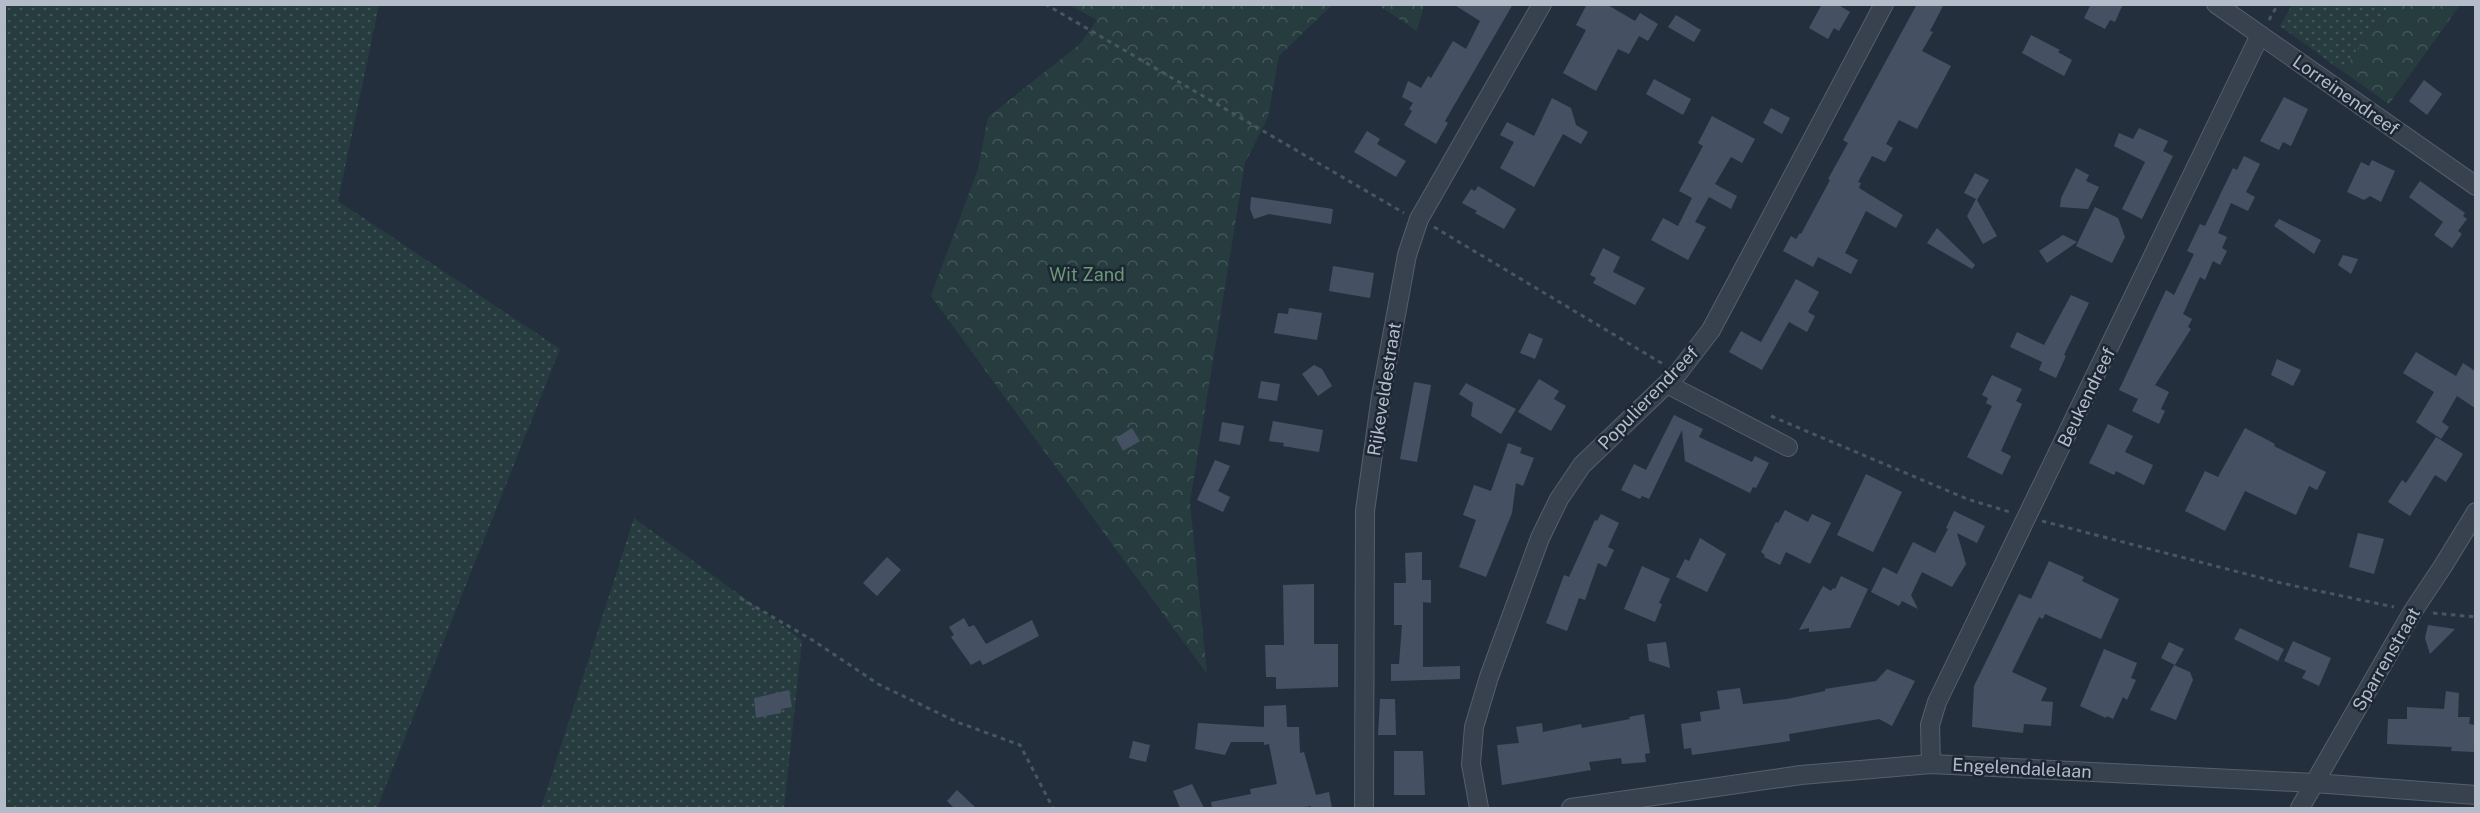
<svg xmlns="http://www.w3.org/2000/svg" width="2480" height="813" font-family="'Public Sans',sans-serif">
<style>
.grass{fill:url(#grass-dots)}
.forest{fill:url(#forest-crowns)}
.building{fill:#455162}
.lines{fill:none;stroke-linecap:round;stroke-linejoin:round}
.minor-casing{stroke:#565f6c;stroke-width:20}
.path{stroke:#44595c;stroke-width:3;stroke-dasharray:4.5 4.5;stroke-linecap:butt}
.minor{stroke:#38414e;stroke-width:18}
.labels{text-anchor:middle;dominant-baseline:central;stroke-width:5;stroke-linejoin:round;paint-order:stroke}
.street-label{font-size:18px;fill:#b4bcc9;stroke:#1d2633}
.park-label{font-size:18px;fill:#6b9a76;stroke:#1d2633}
</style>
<defs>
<pattern id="grass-dots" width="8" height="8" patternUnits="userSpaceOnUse" patternTransform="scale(1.5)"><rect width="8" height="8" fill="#263c3f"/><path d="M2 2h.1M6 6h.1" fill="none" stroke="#435659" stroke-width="1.8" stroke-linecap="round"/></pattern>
<pattern id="forest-crowns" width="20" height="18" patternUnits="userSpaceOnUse" patternTransform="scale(1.5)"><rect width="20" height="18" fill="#263c3f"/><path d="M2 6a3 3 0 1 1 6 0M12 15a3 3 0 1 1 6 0" fill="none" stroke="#435659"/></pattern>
</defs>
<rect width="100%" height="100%" fill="#242f3e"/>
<g class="grass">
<polygon points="5,4 379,5 338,201 560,349 377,808 5,808"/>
<polygon points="2292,5 2389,5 2342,71 2280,26"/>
<polygon points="634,518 802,640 784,808 541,808"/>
</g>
<g class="forest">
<polygon points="1069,5 1332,5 1279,56 1268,117 1245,163 1190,502 1207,674 931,296 978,169 988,117 1080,44 1097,20"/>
<polygon points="1378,5 1424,5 1417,31"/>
<polygon points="2389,5 2460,5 2389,104 2342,71"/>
</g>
<g class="building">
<polygon points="1453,4 1513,4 1445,121 1448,123 1436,144 1404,125 1412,111 1409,109 1413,103 1402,97 1408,81 1421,88 1428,76 1431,78 1453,41 1466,49 1480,21"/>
<polygon points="1587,4 1606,4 1635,21 1640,13 1658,24 1648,41 1639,36 1629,54 1618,49 1596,91 1563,73 1586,30 1576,25"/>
<polygon points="1822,4 1837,4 1850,12 1839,31 1834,28 1828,39 1809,28"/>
<polygon points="1917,4 1944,4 1930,31 1933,32 1922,51 1951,66 1917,129 1899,120 1886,144 1893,148 1885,162 1872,156 1858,182 1861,183 1859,188 1903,215 1896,228 1866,211 1845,253 1858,260 1851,274 1818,257 1813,267 1783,251 1791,236 1796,239 1800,233 1801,234 1830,180 1828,179 1848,143 1843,140"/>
<polygon points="2091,4 2123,4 2115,22 2110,20 2105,29 2084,18"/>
<polygon points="1676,15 1701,30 1694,42 1668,27"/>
<polygon points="2031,35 2060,50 2058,52 2072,60 2064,76 2022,53"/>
<polygon points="1654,79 1691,99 1683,115 1646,94"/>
<polygon points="2424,80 2442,94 2427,115 2409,101"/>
<polygon points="2284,97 2308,109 2291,146 2283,142 2279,150 2260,141"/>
<polygon points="1552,98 1571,108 1576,125 1588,132 1581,144 1563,134 1534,187 1500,168 1514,142 1500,135 1507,122 1534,136"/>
<polygon points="1771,108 1790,118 1782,134 1763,123"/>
<polygon points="1712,116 1755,139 1742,163 1731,157 1715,184 1737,196 1731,209 1709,197 1695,222 1706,227 1688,260 1651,240 1663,218 1678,226 1692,198 1679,191 1703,146 1698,143"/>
<polygon points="2139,128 2168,141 2163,151 2173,156 2142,219 2122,209 2145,162 2114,146 2119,133 2133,139"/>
<polygon points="1367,131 1380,139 1377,144 1406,161 1396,177 1354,152"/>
<polygon points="2244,156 2260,164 2246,192 2255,197 2248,211 2231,203 2218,233 2227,237 2222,248 2227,251 2220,265 2213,261 2205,280 2200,277 2183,314 2192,319 2188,327 2191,329 2155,385 2169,392 2161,409 2165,411 2159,424 2132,411 2138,399 2119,390 2166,290 2174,295 2194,254 2187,251 2200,224 2205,226 2233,168 2237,170"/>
<polygon points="2372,160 2395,171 2381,202 2370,196 2364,200 2347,192 2361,162 2369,166"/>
<polygon points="2076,168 2089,175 2086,181 2099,187 2088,209 2060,207 2061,198"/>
<polygon points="1975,173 1989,180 1977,200 1997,236 1983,244 1967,216 1976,199 1964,193"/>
<polygon points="2420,181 2465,213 2463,216 2467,219 2458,231 2462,234 2452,248 2434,235 2443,222 2409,197"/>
<polygon points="1478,186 1516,209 1504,229 1475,213 1477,211 1462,203 1471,189 1475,191"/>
<polygon points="1251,197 1333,209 1331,224 1269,214 1254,219 1250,209"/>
<polygon points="2095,207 2118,218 2125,237 2112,263 2076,246"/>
<polygon points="2279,219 2321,240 2314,254 2274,226"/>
<polygon points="1937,228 1975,265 1972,269 1927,243"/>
<polygon points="2063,235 2077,242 2047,263 2039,251"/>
<polygon points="1603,248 1620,257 1613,272 1645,288 1635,305 1593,283 1596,278 1590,275"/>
<polygon points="2343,255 2358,259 2351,274 2338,265"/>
<polygon points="1333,266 1374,273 1370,298 1329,291"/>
<polygon points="1796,279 1819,292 1808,312 1815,316 1807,332 1789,322 1762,370 1729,352 1741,331 1761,342"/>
<polygon points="2071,295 2089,303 2064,355 2066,356 2056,378 2039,370 2042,362 2010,347 2017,332 2044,345"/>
<polygon points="1289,308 1322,313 1317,340 1274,333 1278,313 1288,314"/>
<polygon points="1529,333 1543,339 1535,359 1520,353"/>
<polygon points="2416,352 2456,376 2463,363 2475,371 2475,408 2457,396 2442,422 2449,427 2441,439 2416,422 2434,392 2403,373"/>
<polygon points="2277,359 2301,370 2293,386 2271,375"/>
<polygon points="1314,365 1322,369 1332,386 1318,396 1302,374"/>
<polygon points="1992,375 2022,389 2016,401 2022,404 2001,451 2011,456 2002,475 1967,457 1992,406 1986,403 1988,398 1982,395"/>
<polygon points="1539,379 1559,391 1554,399 1566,406 1551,431 1518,412"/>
<polygon points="1261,381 1280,384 1277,401 1258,398"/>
<polygon points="1414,382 1431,385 1417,462 1400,459"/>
<polygon points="1466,383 1516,409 1501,434 1471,416 1473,403 1459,394"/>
<polygon points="1674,415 1703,429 1699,437 1752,462 1755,456 1769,463 1756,488 1753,487 1750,493 1685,461 1682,430 1649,499 1642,496 1640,499 1621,490 1634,464 1646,470"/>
<polygon points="1273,421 1323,430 1319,452 1283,446 1284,443 1269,441"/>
<polygon points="1222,422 1244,426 1240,445 1219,441"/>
<polygon points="2108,424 2133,436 2125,452 2153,465 2144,485 2116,471 2114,475 2089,463"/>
<polygon points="1132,428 1140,441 1123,451 1116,438"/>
<polygon points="2245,428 2275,444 2274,446 2326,472 2317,490 2309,486 2296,515 2245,491 2225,531 2185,511 2205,471 2218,477"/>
<polygon points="2436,437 2463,454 2446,482 2435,475 2410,516 2388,502 2402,480 2406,483"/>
<polygon points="1508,443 1522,448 1520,453 1534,458 1523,486 1516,483 1512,513 1486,577 1459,567 1476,520 1463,515 1474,485 1491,491"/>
<polygon points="1215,460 1230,466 1218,491 1230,497 1223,512 1197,500"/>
<polygon points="1866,474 1902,492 1873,552 1837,535"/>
<polygon points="1785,510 1808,522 1812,514 1831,523 1810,564 1786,552 1780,565 1764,557 1765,555 1761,552 1776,522 1778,523"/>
<polygon points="1954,511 1985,526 1977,543 1957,533 1966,564 1952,587 1922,572 1911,595 1918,609 1902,601 1899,606 1871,592 1883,567 1897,574 1913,542 1935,553 1948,529 1946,528"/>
<polygon points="1601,514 1619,523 1608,547 1614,550 1606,567 1598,563 1585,600 1579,598 1567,631 1546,623 1564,575 1569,577 1595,520 1597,521"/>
<polygon points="2358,533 2384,539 2374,574 2349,567"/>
<polygon points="1700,538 1726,554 1707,592 1676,577 1685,559 1689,561"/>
<polygon points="1422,552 1422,580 1431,580 1431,603 1423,602 1423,667 1460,666 1460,679 1391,681 1391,664 1399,664 1402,625 1394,625 1394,583 1406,583 1405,553"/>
<polygon points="887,557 901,570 877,596 863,583"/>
<polygon points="2049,561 2084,577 2082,581 2119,599 2101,639 2045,614 2043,619 2039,617 2012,672 2047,688 2041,701 2053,702 2051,726 2024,724 2023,733 1972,727 1974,686 2019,594 2031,599"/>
<polygon points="1642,566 1670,579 1659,603 1662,604 1655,622 1624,609"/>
<polygon points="1841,576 1868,589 1850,628 1809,632 1809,628 1799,630 1823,586 1831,591 1833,588 1835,589"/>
<polygon points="1314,584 1314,644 1338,644 1338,687 1276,689 1276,677 1266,677 1265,645 1284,645 1283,585"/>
<polygon points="964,618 969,627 974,625 986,644 1032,620 1039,636 983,665 980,660 971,665 951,637 954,635 949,627"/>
<polygon points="2428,625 2455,629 2430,654 2425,638"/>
<polygon points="2240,628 2284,649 2278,661 2234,639"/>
<polygon points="2293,641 2331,658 2319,686 2302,678 2306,671 2284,661"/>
<polygon points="1666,642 1667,648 1670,668 1649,661 1647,644"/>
<polygon points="2169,642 2184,649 2175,665 2161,658"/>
<polygon points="2104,649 2137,663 2131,678 2136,680 2127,700 2123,697 2113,719 2107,716 2106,718 2080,706"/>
<polygon points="2174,665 2190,672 2193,680 2176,720 2150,710"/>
<polygon points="1887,669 1915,681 1892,726 1879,719 1789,734 1790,741 1692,755 1691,748 1684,749 1681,724 1701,721 1700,712 1720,709 1717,691 1740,688 1743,704 1787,699 1825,691 1825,689 1876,681"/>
<polygon points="789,690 792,707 781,709 781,713 756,718 754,698"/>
<polygon points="2446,691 2459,693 2458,717 2470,717 2469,724 2475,725 2475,752 2451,751 2452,747 2387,744 2388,719 2407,719 2407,707 2444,709"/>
<polygon points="1380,699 1395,699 1396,735 1378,735"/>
<polygon points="1286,705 1287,727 1299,727 1300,753 1304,752 1316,795 1329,792 1332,808 1311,808 1311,806 1298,808 1212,808 1211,802 1251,794 1250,789 1277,784 1269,744 1264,745 1264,742 1231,742 1225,755 1195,749 1198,723 1264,727 1264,706"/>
<polygon points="1644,714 1650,753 1645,754 1646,762 1622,764 1621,758 1589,762 1591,770 1502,785 1497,745 1519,743 1516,727 1542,723 1543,732 1581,724 1582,728 1630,719 1629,717"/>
<polygon points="1133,741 1150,745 1146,762 1129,758"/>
<polygon points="1394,751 1423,751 1425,795 1394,795"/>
<polygon points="1192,784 1204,808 1180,808 1173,791"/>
<polygon points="957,790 976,808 954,808 947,801"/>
</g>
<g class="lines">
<g class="minor-casing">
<g id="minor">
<polyline points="2216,4 2476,186"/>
<polyline points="1667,384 1788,447"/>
<polyline points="1931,764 1930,725 1937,702 2260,35"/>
<polyline points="1364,808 1365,511 1381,396 1407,255 1419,219 1542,4"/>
<polyline points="1479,808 1471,764 1474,727 1489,677 1540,538 1559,499 1582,465 1678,373 1711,330 1884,4"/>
<polyline points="1571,808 1801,775 1931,764 2314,783 2476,795"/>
<polyline points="2300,808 2413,611 2443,566 2476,512"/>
</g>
</g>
<g class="path">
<polyline points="1045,4 1404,213"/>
<polyline points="2269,20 2278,4"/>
<polyline points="1434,227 1663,364"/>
<polyline points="1771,416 1967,499 2010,512"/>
<polyline points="2042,521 2281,583 2394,607"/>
<polyline points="740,598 814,641 878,684 957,722 1020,745 1053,808"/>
<polyline points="2433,613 2476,617"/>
</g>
<use href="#minor" class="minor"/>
</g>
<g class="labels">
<g class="street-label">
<text transform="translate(2346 95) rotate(35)">Lorreinendreef</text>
<text transform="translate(1384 389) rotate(-81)">Rijkeveldestraat</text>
<text transform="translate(2086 397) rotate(-64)">Beukendreef</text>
<text transform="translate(1648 398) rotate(-46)">Populierendreef</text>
<text transform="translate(2386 659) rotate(-60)">Sparrenstraat</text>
<text transform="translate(2022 768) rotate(3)">Engelendalelaan</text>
</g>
<g class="park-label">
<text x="1087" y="274">Wit Zand</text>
</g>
</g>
<rect width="2480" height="813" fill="none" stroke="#b4bcc9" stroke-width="12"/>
</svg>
